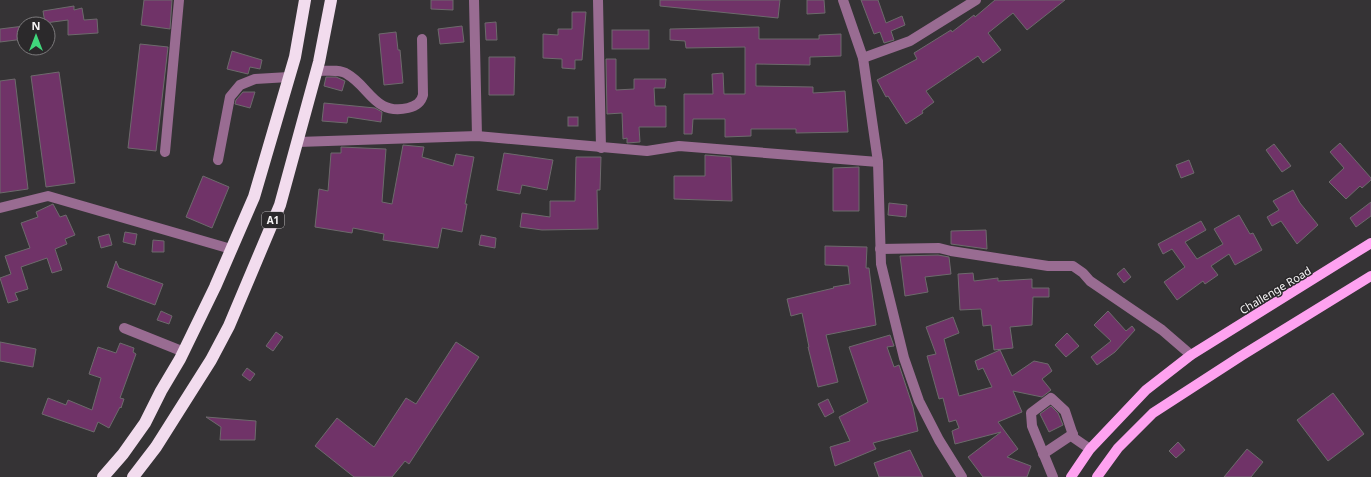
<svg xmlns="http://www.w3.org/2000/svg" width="1371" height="477" font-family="'Noto Sans',sans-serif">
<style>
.building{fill:#703368;stroke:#6d6a6c}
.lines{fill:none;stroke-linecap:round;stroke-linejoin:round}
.minor{stroke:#996c92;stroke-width:10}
.major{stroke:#fea2f0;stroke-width:10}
.highway{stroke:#f2dcee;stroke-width:12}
.labels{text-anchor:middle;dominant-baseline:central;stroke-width:3;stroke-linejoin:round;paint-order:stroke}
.shield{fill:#2b292b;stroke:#b9b7b8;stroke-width:1}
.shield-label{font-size:10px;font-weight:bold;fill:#f6f4f5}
.street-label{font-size:11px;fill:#f6f4f5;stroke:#2b292b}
</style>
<rect width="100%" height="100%" fill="#353335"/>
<g class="building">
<polygon points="144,0 172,0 170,29 141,25"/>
<polygon points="431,0 453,0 453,10 431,9"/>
<polygon points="660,0 780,0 778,18 660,6"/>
<polygon points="807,0 824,0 825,13 807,14"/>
<polygon points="861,0 878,0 886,23 902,16 905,25 891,31 894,40 884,43 880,32 874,34"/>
<polygon points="995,0 1065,0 1027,30 1013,13 988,33 1001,50 983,63 978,56 926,91 934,102 922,111 923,113 906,124 888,96 886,97 877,80 917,59 914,53 951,30 952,32 974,15 975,17"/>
<polygon points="74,6 74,10 82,8 84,20 97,19 98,33 68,35 68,20 45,23 43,11"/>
<polygon points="572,12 586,12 582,60 575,60 575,69 562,68 562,59 543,58 543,34 558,35 558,29 572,29"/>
<polygon points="496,22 497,40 486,40 485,23"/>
<polygon points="24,26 24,39 0,42 0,29"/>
<polygon points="462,26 464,42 440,44 438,29"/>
<polygon points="759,27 759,39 819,39 819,35 841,34 841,56 810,57 810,65 756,64 756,86 813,87 813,93 845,91 848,132 796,133 796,129 751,129 751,136 725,137 725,119 693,119 692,134 684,134 684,94 713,94 712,74 723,73 724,94 745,94 745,47 686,48 685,41 670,40 670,29"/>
<rect x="612" y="30" width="37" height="19"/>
<polygon points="396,32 398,50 400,50 403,83 384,85 379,34"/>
<polygon points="140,44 168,47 156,151 128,148"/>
<polygon points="232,51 262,60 260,69 250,67 248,74 227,69"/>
<polygon points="489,57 515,57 514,95 489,95"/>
<polygon points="606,59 616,59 616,90 634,89 634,79 666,79 665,88 654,88 655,106 666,106 666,127 639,127 640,142 627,143 627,138 623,139 622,113 607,114"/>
<polygon points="59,72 75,183 46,187 31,76"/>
<polygon points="326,77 336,77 345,81 342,91 324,86"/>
<polygon points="15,79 28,189 0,193 0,81"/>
<polygon points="243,92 255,92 250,108 235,104 236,100"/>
<polygon points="324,103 375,108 382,112 381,122 348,117 347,123 322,121"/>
<rect x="568" y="117" width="10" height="9"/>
<polygon points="1340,143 1371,178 1371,180 1362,188 1360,186 1346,199 1329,182 1344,168 1330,152"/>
<polygon points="1274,144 1291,166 1282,172 1266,150"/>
<polygon points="403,145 424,147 422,157 453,166 456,154 474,157 465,204 467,204 462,232 442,228 438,248 383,240 384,234 353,228 352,233 315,227 319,189 328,191 331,153 341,153 341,147 386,149 382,202 392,204"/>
<polygon points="504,153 553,160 547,190 522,185 520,194 497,190"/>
<polygon points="705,155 731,157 732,201 674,199 674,176 705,176"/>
<polygon points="576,157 601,157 600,190 597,190 598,229 542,230 520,227 522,213 550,217 550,201 575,201"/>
<polygon points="1189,160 1194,173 1181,178 1176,165"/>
<polygon points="859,167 859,211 833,211 833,168"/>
<polygon points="203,176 229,187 212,228 186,217"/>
<polygon points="1293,190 1300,203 1318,225 1297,244 1281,221 1272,226 1267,217 1279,210 1273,201"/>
<polygon points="1371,202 1371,216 1356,227 1350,218"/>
<polygon points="889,203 907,205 906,217 888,215"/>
<polygon points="53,204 60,217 66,215 75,235 65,239 67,244 55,249 62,270 52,273 47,258 21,267 28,289 15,293 18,300 8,303 0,278 11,274 5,256 30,248 21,223 38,217 36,212"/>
<polygon points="1239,215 1250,234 1253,233 1262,250 1235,265 1229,254 1211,266 1218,275 1205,284 1203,281 1177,300 1164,282 1185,267 1172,249 1163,254 1158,244 1201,221 1206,230 1185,242 1197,259 1223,244 1214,229"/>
<polygon points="986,230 987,249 951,244 951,231"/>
<polygon points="125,232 137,234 135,245 123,242"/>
<polygon points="109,234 112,245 101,248 98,237"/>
<polygon points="481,235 496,238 495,248 479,245"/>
<polygon points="153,240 164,241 164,252 152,252"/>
<polygon points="825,246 867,247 866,268 869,268 876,325 826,335 838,382 818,387 808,347 809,347 802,313 791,316 787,299 834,288 833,287 850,284 848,266 825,265"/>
<polygon points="938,255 949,257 951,274 925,277 928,292 905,296 900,256"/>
<polygon points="116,261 119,268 163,284 155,305 107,287"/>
<polygon points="1124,268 1131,277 1124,283 1117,274"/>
<polygon points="973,273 974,281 998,278 998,281 1032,279 1032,288 1049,288 1049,297 1033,297 1032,325 1010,327 1013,348 994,350 991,325 983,326 981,309 960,310 958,274"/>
<polygon points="161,311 172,316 169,324 157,320"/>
<polygon points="1108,311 1126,331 1132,326 1135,330 1115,352 1097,365 1091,357 1111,341 1094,325"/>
<polygon points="953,317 959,333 944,339 959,396 992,387 983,368 978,370 975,361 1000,350 1012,376 1034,361 1048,364 1052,371 1042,379 1051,390 1042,397 1013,391 1022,412 998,422 1018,449 1007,457 1031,466 1027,477 983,477 968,457 1001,432 955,444 952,431 959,428 956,420 949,422 943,398 939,399 927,356 936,354 926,327"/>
<polygon points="276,332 283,337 273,351 266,346"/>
<polygon points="1067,333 1079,346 1066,357 1055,345"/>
<polygon points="890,335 894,346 887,347 894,367 899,365 913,407 918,431 873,443 876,449 835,466 830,447 850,441 839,417 868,402 849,347"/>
<polygon points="0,342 36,349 33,367 0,361"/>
<polygon points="456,342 479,357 409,464 405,461 392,477 354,477 315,446 337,418 374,447 406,398 416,404"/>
<polygon points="120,343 134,348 133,352 136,354 120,398 124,399 121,408 120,407 109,428 98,422 94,432 42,414 48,398 66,405 68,400 92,410 101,378 89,374 98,347 116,353"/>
<polygon points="247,368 255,374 250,381 242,375"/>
<polygon points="1333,393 1364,434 1328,461 1297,420"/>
<polygon points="828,399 834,412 825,417 818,404"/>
<polygon points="1051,406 1058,413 1063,425 1049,432 1040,414"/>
<polygon points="206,417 256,421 255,440 220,440 221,427"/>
<polygon points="1178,442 1185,450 1176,458 1169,451"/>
<polygon points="1247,449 1263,462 1251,477 1224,477"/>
<polygon points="910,450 923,477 879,477 874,463"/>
</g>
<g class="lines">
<g class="minor">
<polyline points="474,0 477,136"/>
<polyline points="598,0 601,148"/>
<polyline points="843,0 863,58 878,162 881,264 904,358 919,401 939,440 962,477"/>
<polyline points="863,58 910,41 976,0"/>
<path d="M317,71C326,71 340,69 347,74C369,86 375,116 408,108C416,106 421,103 423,95L422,39"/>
<polyline points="298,142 477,136 647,151 679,146 878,162"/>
<polyline points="165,152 179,0"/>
<polyline points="218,160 230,97 240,85 255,79 289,77"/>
<polyline points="0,208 48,196 231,249"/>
<polyline points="880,249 939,248 951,251 1048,266 1073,266 1083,273 1090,281 1162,330 1191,355"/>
<polyline points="124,328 184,352"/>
<polyline points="1043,454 1073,434"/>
<polyline points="1053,477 1032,426 1031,413 1051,398 1065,411 1074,438 1090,449"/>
</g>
<g class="major">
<polyline points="1071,477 1090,449 1146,390 1191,355 1371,243"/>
<polyline points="1097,477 1118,448 1153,413 1241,356 1371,276"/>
</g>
<g class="highway">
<polyline points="103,477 123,454 145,423 161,391 180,359 215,287 254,197 295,57 305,0"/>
<polyline points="133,477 156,447 211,360 229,326 280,205 319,62 331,0"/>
</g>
</g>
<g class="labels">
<rect class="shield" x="262" y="212" width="22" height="16" rx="3"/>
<g class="shield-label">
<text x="273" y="220">A1</text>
</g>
<g class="street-label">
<text transform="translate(1275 290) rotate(-31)">Challenge Road</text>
</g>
</g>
<g transform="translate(36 36)"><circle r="19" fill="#2b292b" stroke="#7c7a7c"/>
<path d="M0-3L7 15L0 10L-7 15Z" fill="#40d77c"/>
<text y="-6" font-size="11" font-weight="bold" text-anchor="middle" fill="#f6f4f5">N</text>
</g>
</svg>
